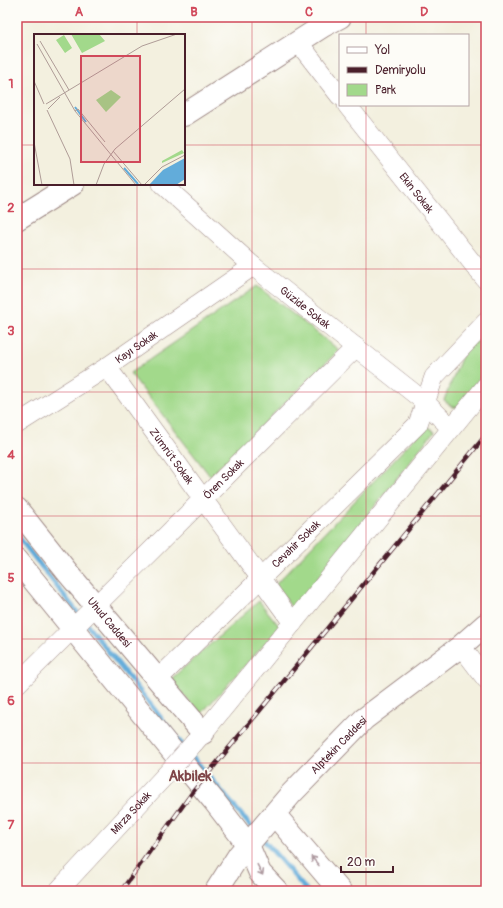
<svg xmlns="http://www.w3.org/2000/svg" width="503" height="908" font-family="Pangolin,sans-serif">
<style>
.green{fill:#a2d98b;stroke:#767c5b}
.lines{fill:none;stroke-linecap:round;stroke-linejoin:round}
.stream{stroke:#62acda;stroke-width:5}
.minor-casing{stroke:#9e8885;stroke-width:20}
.tertiary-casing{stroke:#9e8885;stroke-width:24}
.minor{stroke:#fff;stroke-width:19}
.tertiary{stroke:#fff;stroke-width:22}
.rail-casing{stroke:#4a1f2b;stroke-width:4.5}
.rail{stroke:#fdfcf7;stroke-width:3;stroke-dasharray:9;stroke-linecap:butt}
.minor-bridge-casing{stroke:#9e8885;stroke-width:20;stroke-linecap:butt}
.minor-bridge{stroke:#fff;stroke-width:19}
.oneway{stroke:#ae9aa0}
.grid{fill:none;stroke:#d1495b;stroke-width:1;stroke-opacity:0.55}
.labels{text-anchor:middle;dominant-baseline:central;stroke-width:3.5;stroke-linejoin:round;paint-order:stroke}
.street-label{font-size:11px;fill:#4a1f2b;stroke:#fdfcf7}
.district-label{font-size:15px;font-weight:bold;fill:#7f4548;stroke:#fdfcf7}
.inset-river{fill:none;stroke:#62acda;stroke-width:2}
.inset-road{fill:none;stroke:#af9c97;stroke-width:1}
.view{fill:#d1495b;fill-opacity:0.15;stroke:#d1495b;stroke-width:2}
.inset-edge{fill:none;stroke:#4a1f2b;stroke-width:2}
.neatline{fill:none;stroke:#d1495b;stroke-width:1.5}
.grid-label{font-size:13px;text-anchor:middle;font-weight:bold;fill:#d1495b}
</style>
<rect width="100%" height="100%" fill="#fdfcf7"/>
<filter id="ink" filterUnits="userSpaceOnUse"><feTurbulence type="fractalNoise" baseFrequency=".025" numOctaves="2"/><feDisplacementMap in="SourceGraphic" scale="8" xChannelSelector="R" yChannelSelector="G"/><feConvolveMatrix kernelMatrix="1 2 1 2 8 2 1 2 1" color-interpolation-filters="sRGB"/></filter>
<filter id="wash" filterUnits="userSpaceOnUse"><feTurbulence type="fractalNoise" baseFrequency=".012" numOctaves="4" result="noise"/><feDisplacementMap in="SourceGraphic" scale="16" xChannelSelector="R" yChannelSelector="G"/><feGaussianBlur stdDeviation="0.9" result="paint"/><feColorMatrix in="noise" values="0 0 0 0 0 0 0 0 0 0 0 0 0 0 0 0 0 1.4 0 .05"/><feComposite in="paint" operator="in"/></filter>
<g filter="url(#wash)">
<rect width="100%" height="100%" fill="#f3f0df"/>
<g class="green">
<polygon points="257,286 339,350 210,476 130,373"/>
<polygon points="486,331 486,370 457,407 452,407 444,400 464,351"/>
<polygon points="426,426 434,431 293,610 276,584"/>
<polygon points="259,601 280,627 200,715 171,679"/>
</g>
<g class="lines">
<g class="stream">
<polyline points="17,535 80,616"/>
<polyline points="85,622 180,742 254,830"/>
<polyline points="261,837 307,891"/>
</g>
</g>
</g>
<g filter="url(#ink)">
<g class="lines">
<g class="minor-casing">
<g id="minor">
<polyline points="298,42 340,96"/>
<path id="s1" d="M347,105L486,280"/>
<path id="s2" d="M162,184L253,266L425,402L451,428"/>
<path id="s3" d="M107,367L293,623"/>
<path id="s4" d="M17,424L107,367L253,266"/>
<polyline points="461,646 486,679"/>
<path id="s5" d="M158,679L418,424L434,377L486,322"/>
<path id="s6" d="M17,684L356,347"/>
<polyline points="194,743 203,733 486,386"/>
<path id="s7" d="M58,891L174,766"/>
</g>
</g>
<g class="tertiary-casing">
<g id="tertiary">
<polyline points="184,115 323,26 340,17"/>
<polyline points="17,219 73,184"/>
<path id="s8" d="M17,509L68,573L203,733"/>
<polyline points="17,560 174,753 214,801 248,845 260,873 277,891"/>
<polyline points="275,815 340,891"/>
<path id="s9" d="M216,891L239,855L291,794L364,719L461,646L486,624"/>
</g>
</g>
<use href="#minor" class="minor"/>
<use href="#tertiary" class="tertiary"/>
<g class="rail-casing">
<polyline id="rail" points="121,891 192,793 486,435"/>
</g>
<use href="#rail" class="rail"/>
<g class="minor-bridge-casing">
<polyline id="minor-bridge" points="174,766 194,743"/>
</g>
<use href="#minor-bridge" class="minor-bridge"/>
</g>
<defs><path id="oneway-shaft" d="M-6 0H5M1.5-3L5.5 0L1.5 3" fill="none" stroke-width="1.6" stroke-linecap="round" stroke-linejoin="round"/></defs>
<g class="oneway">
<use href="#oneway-shaft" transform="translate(315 861) rotate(-131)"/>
<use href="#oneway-shaft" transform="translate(260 870) rotate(62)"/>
</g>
</g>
<path class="grid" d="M137,17V35M252,17V891M366,17V35M366,105V891M17,145H35M184,145H486M137,184V891M17,269H486M17,392H486M17,516H486M17,639H486M17,763H486"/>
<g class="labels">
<g class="street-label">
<text stroke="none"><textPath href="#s1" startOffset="112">Ekin Sokak</textPath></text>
<text stroke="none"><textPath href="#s2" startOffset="189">Güzide Sokak</textPath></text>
<text stroke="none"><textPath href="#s4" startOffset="142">Kayı Sokak</textPath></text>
<text stroke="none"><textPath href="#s3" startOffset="110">Zümrüt Sokak</textPath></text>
<text stroke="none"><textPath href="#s6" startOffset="291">Ören Sokak</textPath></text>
<text stroke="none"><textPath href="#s5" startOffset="193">Cevahir Sokak</textPath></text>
<text stroke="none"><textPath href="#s8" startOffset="146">Uhud Caddesi</textPath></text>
<text stroke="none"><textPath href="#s9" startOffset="191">Alptekin Caddesi</textPath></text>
<text stroke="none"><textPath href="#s7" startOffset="107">Mirza Sokak</textPath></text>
</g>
<g class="district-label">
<text x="190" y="776">Akbilek</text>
</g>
</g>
<g transform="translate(34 34)">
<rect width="151" height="151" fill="#f3f0df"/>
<path d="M37,0H65L71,7L48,19ZM30,1L38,14L31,19L22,6ZM77,56L87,63L72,78L62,66ZM148,116L150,119L128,129V127Z" fill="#a2d98b"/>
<path d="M151,124V145L142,151H115L129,136Z" fill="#62acda"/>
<path class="inset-river" d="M41,73L52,88M90,134L104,150"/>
<path class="inset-road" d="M6,7L35,56M3,10L41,77L102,151M0,47L10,70M12,70L108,12L143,0M14,75L26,63M13,76L36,125L40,151M41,77L44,75L71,108M0,108L8,151M79,117L108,151M62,151L70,130L81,115L151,55M110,151L128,133L151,121"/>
<path class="view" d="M47,22H106V128H47Z"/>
<rect width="151" height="151" class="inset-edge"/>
</g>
<rect width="503" height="908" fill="none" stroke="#fdfcf7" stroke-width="44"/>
<rect x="339" y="34" width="130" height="72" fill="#fdfcf7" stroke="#b5a4a5"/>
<rect x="347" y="47" width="20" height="6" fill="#ffffff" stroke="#b5a4a5"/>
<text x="375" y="54" font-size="12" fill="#4a1f2b">Yol</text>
<rect x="347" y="67" width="20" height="6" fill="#4a1f2b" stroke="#b5a4a5"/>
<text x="375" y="74" font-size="12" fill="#4a1f2b">Demiryolu</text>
<rect x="347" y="84" width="20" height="12" fill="#a2d98b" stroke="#b5a4a5"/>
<text x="375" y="94" font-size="12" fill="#4a1f2b">Park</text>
<path d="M341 866v6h52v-6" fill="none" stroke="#4a1f2b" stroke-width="2"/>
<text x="347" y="866" font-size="12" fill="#4a1f2b" stroke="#fdfcf7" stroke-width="3" paint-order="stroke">20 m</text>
<rect x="22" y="22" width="459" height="864" class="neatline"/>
<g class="grid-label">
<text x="79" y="16">A</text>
<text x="194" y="16">B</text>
<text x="309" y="16">C</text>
<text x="424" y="16">D</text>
<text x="11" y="88">1</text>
<text x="11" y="212">2</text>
<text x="11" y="335">3</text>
<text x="11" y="459">4</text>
<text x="11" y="582">5</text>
<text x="11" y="705">6</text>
<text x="11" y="829">7</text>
</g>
</svg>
